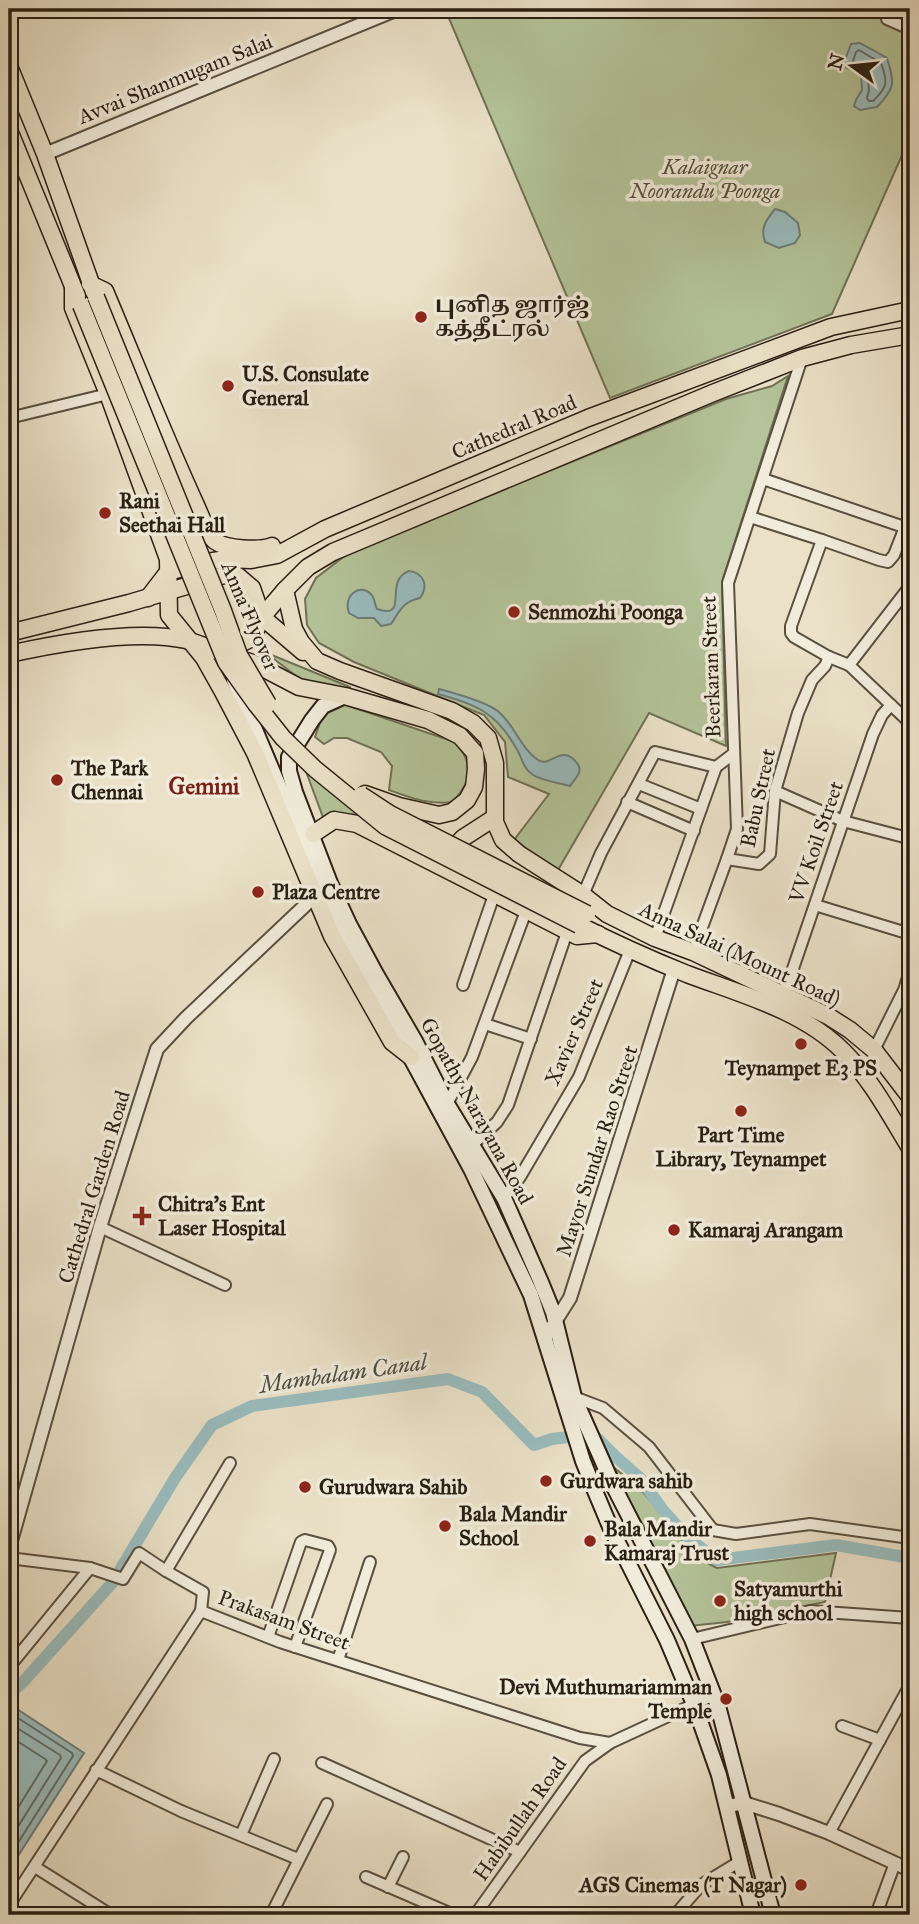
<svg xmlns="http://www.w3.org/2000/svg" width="919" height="1924" font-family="'IM FELL Great Primer','Noto Serif Tamil',serif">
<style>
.green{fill:#b4c399;stroke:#6f7156;stroke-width:2}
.water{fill:#9abcbe;stroke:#6d7d7a;stroke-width:2}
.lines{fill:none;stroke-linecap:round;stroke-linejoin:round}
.shore{stroke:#626e68;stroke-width:2}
.canal{stroke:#9abcbe;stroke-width:12}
.minor-casing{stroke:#5a5040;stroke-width:14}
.tertiary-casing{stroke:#5a5040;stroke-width:16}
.secondary-casing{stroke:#2a1f13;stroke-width:18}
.primary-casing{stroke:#2a1f13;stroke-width:19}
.minor{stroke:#f1ecdb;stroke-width:10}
.tertiary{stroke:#f1ecdb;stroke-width:12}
.secondary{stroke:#f1ecdb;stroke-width:14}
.primary{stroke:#eae1c8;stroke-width:16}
.primary-bridge-casing{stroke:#2a1f13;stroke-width:19;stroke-linecap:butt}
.primary-bridge{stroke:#eae1c8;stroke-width:16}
.poi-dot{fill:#8f2418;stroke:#f1ecdb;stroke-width:2.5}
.labels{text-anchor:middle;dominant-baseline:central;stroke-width:7;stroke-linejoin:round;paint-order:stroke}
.street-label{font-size:21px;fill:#2a1f13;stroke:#f1ecdb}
.park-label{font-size:21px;font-style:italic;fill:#53503b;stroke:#f1ecdb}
.poi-label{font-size:21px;font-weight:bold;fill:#2a1f13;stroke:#f1ecdb;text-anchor:start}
.neighbourhood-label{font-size:23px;font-weight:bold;fill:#7a1f14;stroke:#f1ecdb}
.water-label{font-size:23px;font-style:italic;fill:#4c4e46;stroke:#f1ecdb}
</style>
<rect width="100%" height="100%" fill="#eae1c8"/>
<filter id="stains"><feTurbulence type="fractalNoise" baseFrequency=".00286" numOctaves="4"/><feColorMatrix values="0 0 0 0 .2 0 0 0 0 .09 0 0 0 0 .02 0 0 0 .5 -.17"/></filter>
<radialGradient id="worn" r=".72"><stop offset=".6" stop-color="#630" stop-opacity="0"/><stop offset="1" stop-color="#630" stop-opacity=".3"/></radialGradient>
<g class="green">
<polygon points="445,9 870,9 910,28 910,137 832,314 610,398"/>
<polygon points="788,376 722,582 726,746 649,713 558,870 514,840 549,794 508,777 505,742 484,715 354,662 319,643 307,625 305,599 316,578 350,552 726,399 772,386"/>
<polygon points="257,649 350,687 351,691 308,685 266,653"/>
<path d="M343,704L455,742C475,765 472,780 453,802C429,805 411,798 389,790L392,766L381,752L347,738H334L324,744L315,737L324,711Z"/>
<path d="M304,766L364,816C349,814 337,811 324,820Z"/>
<path d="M607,1462C618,1471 630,1480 641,1490C665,1515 684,1553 717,1568L836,1553L825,1602L727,1622L690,1626Z"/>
</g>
<g class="water">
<path d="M860,43L887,58C895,84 895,88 877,107L860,110L854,106L856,100L862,90L861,74L846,67L845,60L851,44Z"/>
<path d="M775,209L785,212L798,223L800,235L795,243L779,248L765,242C760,228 766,220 775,209Z"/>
<path d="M409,571C424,573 429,586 420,598C402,602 400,611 391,624L381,626L374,618H358L349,613C342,594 363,581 373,597C375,601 375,605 377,609C411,620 382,581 409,571Z"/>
<path d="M439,689C454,693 490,703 500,713C515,727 521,748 538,760C551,768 561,743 577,763C584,771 575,779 570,786C559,783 543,781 533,775C523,769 522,757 516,748C496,712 475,704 438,694Z"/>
<polygon points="14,1707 84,1753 9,1870 9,1716"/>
</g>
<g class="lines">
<g class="shore">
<path d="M859,50L881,63C888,82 888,87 873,101H869L867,98L869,90L867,72L853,61L856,52Z"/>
<polyline points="9,1719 18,1718 72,1753 73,1756 9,1857"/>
<polyline points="9,1727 17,1728 60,1755 61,1758 9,1841"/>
<polyline points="9,1738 14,1739 45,1759 47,1761 9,1822"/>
</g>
<g class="canal">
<polyline points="120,1570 175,1478 212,1425 252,1406 448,1379 482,1392 534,1445 552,1439 593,1434 616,1457 641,1479 662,1509 687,1537 717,1560 836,1545 910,1558"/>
<polyline points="9,1694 22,1683 113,1582"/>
</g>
<g class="minor-casing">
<g id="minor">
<polyline points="892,9 887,19 910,29"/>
<polyline points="9,418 108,394"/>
<polyline points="763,479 910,529"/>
<polyline points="750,517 822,540 791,626 791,633 794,637 829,657 849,665"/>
<polyline points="822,540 879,560 888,562 894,555 905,527"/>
<polyline points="910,586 849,665 910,723"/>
<polyline points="639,784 701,809"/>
<polyline points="775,791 843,821 908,838"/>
<polyline points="627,802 694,831"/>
<polyline points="727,859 737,829 728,583 802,358"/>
<polyline points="583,895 601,853 655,752 716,767"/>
<polyline points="815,905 910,934"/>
<polyline points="655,938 716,767 733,754"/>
<polyline points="693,952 727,859 759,864 770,854 775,791 798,713 812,680 825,666 829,657"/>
<polyline points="463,985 494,895"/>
<polyline points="784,995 873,734 882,715 891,705"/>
<polyline points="485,1024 531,1039"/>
<polyline points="874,1050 904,990 910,971"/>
<polyline points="447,1104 472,1057 526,911"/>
<polyline points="471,1146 497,1122 508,1105 567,932"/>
<polyline points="504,1198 520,1177 579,1077 630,950"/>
<polyline points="100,1227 225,1285"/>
<polyline points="574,1397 603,1408 649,1447 713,1530 736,1534 810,1524 910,1538"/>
<polyline points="9,1558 90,1568 123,1579 139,1553 166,1571"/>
<polyline points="201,1611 280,1642 580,1738 610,1743"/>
<polyline points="268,1637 301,1542 305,1540 328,1546 330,1550 295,1647"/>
<polyline points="692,1639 810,1611 910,1618"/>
<polyline points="338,1660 370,1562"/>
<polyline points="9,1667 90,1568"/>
<polyline points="842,1726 880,1740"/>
<polyline points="322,1763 520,1852"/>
<polyline points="96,1770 181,1811 298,1859"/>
<polyline points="829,1833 910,1685"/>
<polyline points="241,1835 274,1759"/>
<polyline points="35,1867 111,1915"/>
<polyline points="366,1877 454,1915"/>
<polyline points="388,1887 403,1857"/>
<polyline points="9,1905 201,1611 203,1592 166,1571 230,1463"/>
<polyline points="271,1915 327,1804"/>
<polyline points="475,1915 585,1761 610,1743 714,1695"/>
<polyline points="675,1915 701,1885 739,1862"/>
<polyline points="876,1915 895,1863"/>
<polyline points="909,1915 910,1912"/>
</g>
</g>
<g class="tertiary-casing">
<g id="tertiary">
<polyline points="45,154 398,9"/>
<polyline points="544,1339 570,1298 674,969"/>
<polyline points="9,1548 100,1227 157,1049 186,1018 314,897"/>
<polyline points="728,1806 744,1803 779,1814 829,1833 910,1870"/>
</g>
</g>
<g class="secondary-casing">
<g id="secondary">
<polyline points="234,680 332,912 351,950 378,997 471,1169 531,1295 583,1461 595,1491 611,1529 667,1640 694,1704 719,1775 753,1915"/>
<polyline points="345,696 323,706 312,720 289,757 289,771 295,792 330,883 349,924 376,974 415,1041 447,1104 504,1198 540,1280 553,1312 574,1397 613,1485 692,1639 718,1706 773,1915"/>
</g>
</g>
<g class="primary-casing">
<g id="primary">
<polyline points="9,66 45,154 94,292"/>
<polyline points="9,130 77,296"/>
<path d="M90,284L105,291C135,362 163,433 195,503C200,513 207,535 215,541C226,549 259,551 272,546"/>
<polyline points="73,288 73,308 108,394 168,559 169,615 204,658 222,690 255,753 332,936 392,1042 411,1057"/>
<polyline points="285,590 294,629 301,642 317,661 340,671 452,711 473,723 488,738 495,763 495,822 503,840 519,854 583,895 607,914 655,938 693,952 828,1016 850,1030 874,1050 910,1097"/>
<polyline points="148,598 168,572 201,563 226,559 251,560 277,555 325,529 588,418 831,327 910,310"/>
<polyline points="9,633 129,603 224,575 238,576 252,588 262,617 303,652"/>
<path d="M9,654C59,643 136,629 186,640C198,643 211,649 222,653L252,638L262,617L285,590L308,567L333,552L713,393L802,358L851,345L910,335"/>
<polyline points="233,657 253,663 299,687 345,696 428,720 460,736 475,753 476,769 474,787 467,800 452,812 439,815 399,806 365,794"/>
<polyline points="313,834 334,820 357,824 577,936 598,934"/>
<polyline points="447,855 463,838 494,818"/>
<path d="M579,925C614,943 650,959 687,974C740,994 802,1010 843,1051C871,1079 890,1115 910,1148"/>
</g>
</g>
<use href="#minor" class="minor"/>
<use href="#tertiary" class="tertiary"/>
<use href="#secondary" class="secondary"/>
<use href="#primary" class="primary"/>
<g class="primary-bridge-casing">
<g id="primary-bridge">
<polyline points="96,297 222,608 239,655 268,704"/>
<polyline points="81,305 226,662 256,704 283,738 315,769 385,826 579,925"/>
<polyline points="361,795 390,814 587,914"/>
</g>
</g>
<use href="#primary-bridge" class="primary-bridge"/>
</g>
<g class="poi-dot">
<circle cx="421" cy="317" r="7"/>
<circle cx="228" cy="386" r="7"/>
<circle cx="105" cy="513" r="7"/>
<circle cx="514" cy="612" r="7"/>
<circle cx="57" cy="780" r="7"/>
<circle cx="258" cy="892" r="7"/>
<circle cx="801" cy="1044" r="7"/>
<circle cx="741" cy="1111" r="7"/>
<path d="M138.5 1205.5h7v7h7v7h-7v7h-7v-7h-7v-7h7z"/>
<circle cx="674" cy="1230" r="7"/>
<circle cx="546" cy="1481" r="7"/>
<circle cx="305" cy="1487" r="7"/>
<circle cx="445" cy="1526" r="7"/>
<circle cx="590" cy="1541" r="7"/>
<circle cx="720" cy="1601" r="7"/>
<circle cx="726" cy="1699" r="7"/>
<circle cx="801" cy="1885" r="7"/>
</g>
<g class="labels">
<g class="street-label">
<text transform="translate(175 79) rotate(-22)">Avvai Shanmugam Salai</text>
<text transform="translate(514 427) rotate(-23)">Cathedral Road</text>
<text transform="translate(250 616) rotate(67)">Anna Flyover</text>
<text transform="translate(711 667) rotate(-92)">Beerkaran Street</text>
<text transform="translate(758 798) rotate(-78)">Babu Street</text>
<text transform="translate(816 842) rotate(-71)">VV Koil Street</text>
<text transform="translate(740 954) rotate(25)">Anna Salai (Mount Road)</text>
<text transform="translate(574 1032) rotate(-66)">Xavier Street</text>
<text transform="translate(477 1111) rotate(61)">Gopathy Narayana Road</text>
<text transform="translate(597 1151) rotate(-72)">Mayor Sundar Rao Street</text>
<text transform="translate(94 1187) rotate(-73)">Cathedral Garden Road</text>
<text transform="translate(284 1620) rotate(20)">Prakasam Street</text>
<text transform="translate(520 1819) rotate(-55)">Habibullah Road</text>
</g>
<g class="park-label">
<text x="705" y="167">Kalaignar<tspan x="705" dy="24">Noorandu Poonga</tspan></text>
</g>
<g class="poi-label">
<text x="435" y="305">புனித ஜார்ஜ்<tspan x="435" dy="24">கத்தீட்ரல்</tspan></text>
<text x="242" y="374">U.S. Consulate<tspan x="242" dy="24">General</tspan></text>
<text x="119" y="501">Rani<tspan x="119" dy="24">Seethai Hall</tspan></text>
<text x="528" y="612">Senmozhi Poonga</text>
<text x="71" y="768">The Park<tspan x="71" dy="24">Chennai</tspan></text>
<text x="272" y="892">Plaza Centre</text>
<text x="801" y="1068" text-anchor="middle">Teynampet E3 PS</text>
<text x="741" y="1135" text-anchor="middle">Part Time<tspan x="741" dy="24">Library, Teynampet</tspan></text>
<text x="158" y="1204">Chitra's Ent<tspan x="158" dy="24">Laser Hospital</tspan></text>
<text x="688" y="1230">Kamaraj Arangam</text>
<text x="560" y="1481">Gurdwara sahib</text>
<text x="319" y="1487">Gurudwara Sahib</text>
<text x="459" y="1514">Bala Mandir<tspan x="459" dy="24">School</tspan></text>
<text x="604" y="1529">Bala Mandir<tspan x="604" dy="24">Kamaraj Trust</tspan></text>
<text x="734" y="1589">Satyamurthi<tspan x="734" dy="24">high school</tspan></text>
<text x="712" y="1687" text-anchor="end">Devi Muthumariamman<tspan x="712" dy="24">Temple</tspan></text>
<text x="787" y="1885" text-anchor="end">AGS Cinemas (T Nagar)</text>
</g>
<g class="neighbourhood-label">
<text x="204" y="786">Gemini</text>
</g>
<g class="water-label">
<text transform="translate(343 1373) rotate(-8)">Mambalam Canal</text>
</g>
</g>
<rect width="919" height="1924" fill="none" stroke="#eae1c8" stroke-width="35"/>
<rect x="10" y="10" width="898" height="1903" fill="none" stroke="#2a1f13" stroke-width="3.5"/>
<rect x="18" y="18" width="884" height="1889" fill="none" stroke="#2a1f13" stroke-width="2"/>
<g transform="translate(852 66) rotate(285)" stroke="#f1ecdb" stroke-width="5" paint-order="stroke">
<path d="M0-5L12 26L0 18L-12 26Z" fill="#2a1f13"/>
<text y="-10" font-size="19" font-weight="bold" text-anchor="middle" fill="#2a1f13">N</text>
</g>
<rect width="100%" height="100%" filter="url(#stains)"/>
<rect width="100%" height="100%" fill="url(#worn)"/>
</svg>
